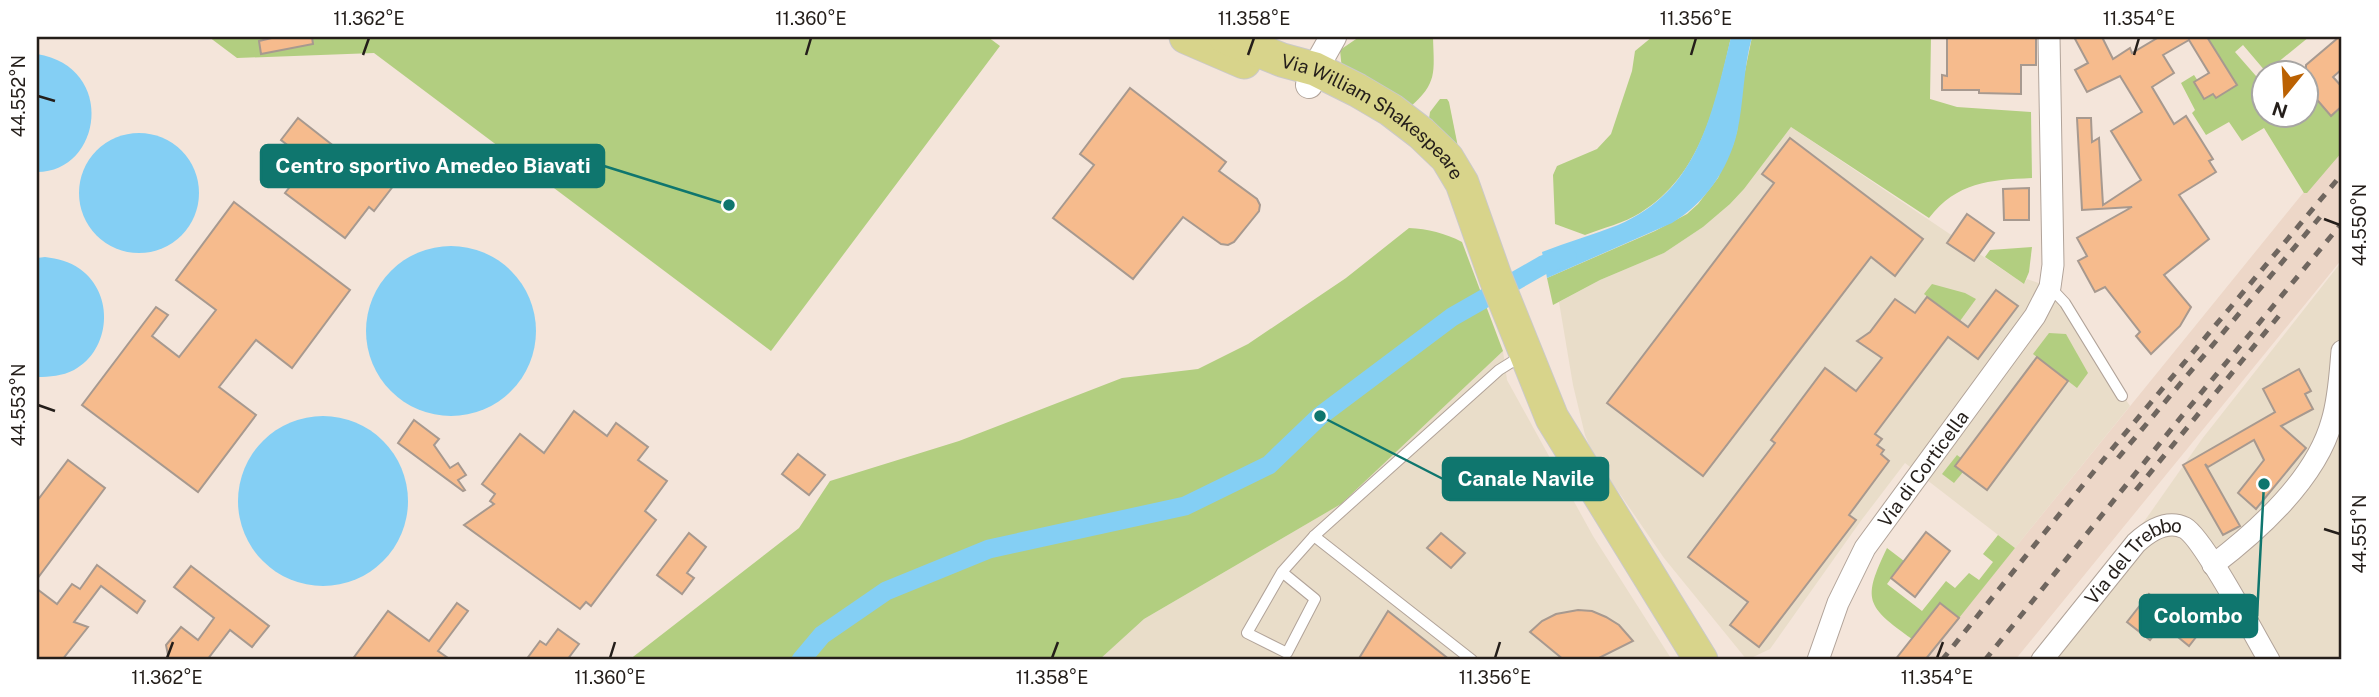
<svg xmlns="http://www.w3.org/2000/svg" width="2379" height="697" font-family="'Public Sans',sans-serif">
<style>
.built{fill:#edd7c8}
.industrial{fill:#e9ddc9}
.green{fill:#b2ce80}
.water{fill:#84cff4}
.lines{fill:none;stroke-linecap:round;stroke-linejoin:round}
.canal{stroke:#84cff4;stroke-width:19}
.building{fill:#f6bb8d;stroke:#a7998f;stroke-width:2}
.service-casing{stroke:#b1a399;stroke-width:12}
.minor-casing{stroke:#b1a399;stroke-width:23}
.tertiary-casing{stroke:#b1a399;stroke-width:28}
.primary-casing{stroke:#cac9c8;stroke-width:35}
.service{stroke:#fff;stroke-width:10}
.minor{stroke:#fff;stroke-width:21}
.tertiary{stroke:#fff;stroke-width:26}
.primary{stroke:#d8d48b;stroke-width:33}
.rail{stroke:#6f665f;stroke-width:5;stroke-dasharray:9 9;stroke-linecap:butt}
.ticks{fill:none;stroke:#241e1a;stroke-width:2.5}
.labels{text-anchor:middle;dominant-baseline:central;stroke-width:5;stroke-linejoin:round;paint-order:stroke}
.street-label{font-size:19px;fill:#241e1a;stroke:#fff}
.leader{fill:none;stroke:#0f766e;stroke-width:2.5}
.callout-dot{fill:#0f766e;stroke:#fff;stroke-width:2.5}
.callout{fill:#0f766e;stroke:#0f766e;stroke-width:2.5}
.callout-label{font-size:21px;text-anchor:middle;font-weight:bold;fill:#fff}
.neatline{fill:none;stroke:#241e1a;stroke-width:2.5}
.ticks-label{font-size:18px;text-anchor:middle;fill:#241e1a}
</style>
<rect width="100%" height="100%" fill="#f4e5da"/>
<polygon class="built" points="2342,145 2342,259 2015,660 1895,660 1940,603 1959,617"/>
<g class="industrial">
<polygon points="1791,127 2024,284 2027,279 2050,287 2130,406 2015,548 1905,463 1860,522 1770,649 1747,660 1664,558 1600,465 1590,447 1585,435 1573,385 1559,302 1600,280 1664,253 1703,227 1730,204 1744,189"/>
<polygon points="2342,261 2342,660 2047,660 2202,439"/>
<polygon points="1503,351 1507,380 1593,536 1672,660 1099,660 1144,619 1341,504"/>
</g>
<g class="green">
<polygon points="209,37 988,37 1000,46 771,351 374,53 237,58"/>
<path d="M1359,37H1433C1434,73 1438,83 1409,108L1342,70L1340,50Z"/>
<path d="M1652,37H1731C1716,103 1702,175 1640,213C1624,223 1603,228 1585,235L1555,224L1553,175L1557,166L1597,149L1611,134L1632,71L1635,51Z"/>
<path d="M1752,37H1931L1930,99L1957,107L2031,112L2032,178C1989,180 1957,182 1929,218L1791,127L1744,189L1730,204L1703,227L1664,253L1600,280L1553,305L1547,278L1655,231L1687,214L1698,204L1718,178L1733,145L1737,131L1743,81Z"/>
<polygon points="2207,37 2309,37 2266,72 2243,45 2235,52 2263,84 2264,116 2306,116 2306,95 2310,92 2331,116 2342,106 2342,152 2307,193 2304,193 2264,128 2242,141 2229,122 2206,135 2192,113 2195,110 2181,83 2194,75 2200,84 2216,98 2237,85"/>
<polygon points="1440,99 1447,99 1449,102 1460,157 1428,125 1430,112"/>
<path d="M1409,228C1428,229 1445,233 1462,242L1503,351L1341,504L1144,619L1099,660H629L799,528L830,481L959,441L1122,378L1198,369L1248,344L1346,278Z"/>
<polygon points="2032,247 2029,272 2024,284 1985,257 1990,250"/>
<polygon points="1932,284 1965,293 1976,299 1960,321 1924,294"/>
<polygon points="2049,333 2066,334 2088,373 2077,388 2033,354"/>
<polygon points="1957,455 1961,458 1963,472 1954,483 1942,474"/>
<path d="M1998,535L2015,548L1959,618L1940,603L1912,639C1866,606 1862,600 1887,548L1904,561L1887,584L1922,611L1946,581L1955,588L1969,573L1979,580L1993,562L1983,554Z"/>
</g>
<g class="water">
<path d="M1731,37H1752C1743,69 1744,102 1737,133C1728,170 1705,203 1672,223L1547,278L1542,252C1567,242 1593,235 1618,225C1699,191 1712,113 1731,37Z"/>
<path d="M37,54C117,67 102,172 37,172Z"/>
<circle cx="139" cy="193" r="60"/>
<circle cx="451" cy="331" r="85"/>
<path d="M45,257C58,259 69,261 80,269C115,294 111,350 74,370C62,376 50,377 37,377V258Z"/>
<circle cx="323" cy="501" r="85"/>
</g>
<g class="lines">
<polyline class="canal" points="801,660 822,635 886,591 989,549 1185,506 1269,465 1320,416 1452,317 1543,265 1567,256"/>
</g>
<g class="building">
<polygon points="276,37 312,37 313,44 261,54 259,41"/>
<polygon points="1947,37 2036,37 2036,65 2021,65 2021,94 1979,93 1979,90 1942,90 1942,75 1947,76"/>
<polygon points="2074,37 2102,37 2113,59 2130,48 2132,53 2159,37 2207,37 2237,85 2216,98 2213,94 2204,99 2194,82 2209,73 2189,40 2163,55 2174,73 2152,87 2174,124 2186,116 2213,159 2209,161 2216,172 2179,195 2209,239 2164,275 2191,307 2180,326 2151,354 2136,336 2140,332 2105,287 2095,292 2078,261 2087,256 2077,238 2132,207 2082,210 2077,118 2091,118 2092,142 2099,138 2103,205 2141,180 2111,131 2142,112 2120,76 2087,92 2075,70 2088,63"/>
<polygon points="2339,37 2342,37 2342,69 2333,77 2342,87 2342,106 2331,116 2306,87 2306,65"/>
<polygon points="1130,88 1226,162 1219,171 1257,199 1260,205 1259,211 1251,221 1234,242 1228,245 1221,244 1183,217 1133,279 1053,218 1094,165 1080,154"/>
<polygon points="298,118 358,165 362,160 394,185 374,211 369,207 345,238 285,193 309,162 281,140"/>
<polygon points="1790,138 1923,239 1895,276 1871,257 1703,476 1607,403 1774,183 1762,174"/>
<polygon points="2029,188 2029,220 2004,220 2003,189"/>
<polygon points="234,202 350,290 292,368 256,340 219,387 256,415 198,492 82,405 156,307 168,315 152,336 179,357 216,310 176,280"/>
<polygon points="1967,214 1994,233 1974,261 1947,243"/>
<polygon points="1996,290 2018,306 1978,359 1948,337 1875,434 1882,439 1877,445 1884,450 1881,454 1889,461 1849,515 1856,520 1759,647 1730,625 1748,602 1688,557 1775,443 1771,440 1825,368 1856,391 1882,358 1857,341 1870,332 1895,299 1915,313 1927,297 1968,327"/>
<polygon points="2037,357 2068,381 1987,490 1955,466"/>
<polygon points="2299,369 2311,391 2305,394 2313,409 2281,426 2306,448 2256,509 2238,493 2264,460 2254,440 2208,467 2205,464 2240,526 2223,535 2183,465 2275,412 2263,389"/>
<polygon points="574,411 607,436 616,423 648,447 638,460 667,481 645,511 656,520 591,606 586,602 580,609 464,525 494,504 490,501 495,494 482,484 520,434 544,453"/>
<polygon points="414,420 439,439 434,445 450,468 458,463 466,475 458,480 465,490 463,491 398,443"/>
<polygon points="798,454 825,475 809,495 782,474"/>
<polygon points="68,460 105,488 37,579 37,501"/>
<polygon points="1926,532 1950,551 1915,597 1891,578"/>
<polygon points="689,533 706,547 687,573 694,578 682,594 657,575"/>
<polygon points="1441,533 1465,553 1451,568 1427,548"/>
<polygon points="97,565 145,601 137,613 101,586 74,622 88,627 62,660 37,660 37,589 57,604 72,584 80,589"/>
<polygon points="191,566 269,626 252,647 230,630 207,660 169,660 166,645 181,627 198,640 214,618 174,587"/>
<polygon points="2149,594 2170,610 2178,600 2207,623 2189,646 2162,624 2150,640 2127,622"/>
<polygon points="457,603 468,611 438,651 451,660 352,660 388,611 429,641"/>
<polygon points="1940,603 1959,618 1925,660 1895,660"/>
<polygon points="1578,610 1592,611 1606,617 1619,625 1633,641 1595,660 1564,660 1530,632 1542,621 1556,614"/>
<polygon points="1388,611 1450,660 1358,660"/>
<polygon points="558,629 579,644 567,660 526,660 540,641 546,645"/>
</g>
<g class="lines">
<g class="service-casing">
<g id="service">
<polyline points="2050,287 2065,303 2122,396"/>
<polyline points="1282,572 1315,599 1287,653 1247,633 1282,572 1314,536"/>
<polyline points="1472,660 1314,536 1499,370 1523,355"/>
</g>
</g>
<g class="minor-casing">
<g id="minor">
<path d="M2213,565C2259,530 2316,479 2332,421C2339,398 2340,374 2342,351"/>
<path id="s1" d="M1818,660L1838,603L1865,548L2035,316L2050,287L2053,265L2049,37"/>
<path id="s2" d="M2042,660L2136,543C2149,531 2167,519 2185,528C2203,538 2255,636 2269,660"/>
</g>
</g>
<g class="tertiary-casing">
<polyline id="tertiary" points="1309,85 1315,69 1333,37"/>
</g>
<g class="primary-casing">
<g id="primary">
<polyline points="1186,37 1244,62"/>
<path id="s3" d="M1225,37L1282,60L1315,69L1357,90L1391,110L1421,133L1447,158L1462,183L1496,279L1552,418L1701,660"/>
</g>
</g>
<use href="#service" class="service"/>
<use href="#minor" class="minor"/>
<use href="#tertiary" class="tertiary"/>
<use href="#primary" class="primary"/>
<g class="rail">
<polyline points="2118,458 2320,217"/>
<polyline points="2136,490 2282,312"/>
<polyline points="1942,660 2112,449 2342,174"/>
<polyline points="1985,660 2177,422 2342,223"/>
</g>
</g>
<path class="ticks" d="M363,55L369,38M806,55L811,38M1248,55L1254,38M1691,55L1696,38M2134,55L2139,38M38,96L55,101M2324,219L2340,225M38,405L55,411M2324,529L2340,534M167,658L173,642M610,658L615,642M1052,658L1058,642M1495,658L1500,642M1937,658L1943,642"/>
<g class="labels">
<g class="street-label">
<text stroke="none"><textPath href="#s3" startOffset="170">Via William Shakespeare</textPath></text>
<text stroke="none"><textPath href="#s1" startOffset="220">Via di Corticella</textPath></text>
<text stroke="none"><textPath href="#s2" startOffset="138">Via del Trebbo</textPath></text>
</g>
</g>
<path class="leader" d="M729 205L604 166M1320 416L1443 479M2264 484L2257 616"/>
<g class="callout-dot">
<circle cx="729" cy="205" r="7"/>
<circle cx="1320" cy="416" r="7"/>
<circle cx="2264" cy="484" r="7"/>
</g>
<g class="callout">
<rect x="261" y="145" width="343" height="42" rx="7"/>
<rect x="1443" y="458" width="165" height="42" rx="7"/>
<rect x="2140" y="595" width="117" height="42" rx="7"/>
</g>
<g class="callout-label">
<text x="433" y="173">Centro sportivo Amedeo Biavati</text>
<text x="1526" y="486">Canale Navile</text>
<text x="2198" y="623">Colombo</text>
</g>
<rect width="2379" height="697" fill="none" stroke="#ffffff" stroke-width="77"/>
<g transform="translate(2285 94) rotate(198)"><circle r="33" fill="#ffffff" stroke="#a7a5a3" stroke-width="2"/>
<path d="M0-5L12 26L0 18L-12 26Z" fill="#bb6102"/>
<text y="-10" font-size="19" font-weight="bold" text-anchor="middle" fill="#241e1a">N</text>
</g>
<rect x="38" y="38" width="2302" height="620" class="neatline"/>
<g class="ticks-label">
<text x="369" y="25">11.362°E</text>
<text x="811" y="25">11.360°E</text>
<text x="1254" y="25">11.358°E</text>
<text x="1696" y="25">11.356°E</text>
<text x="2139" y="25">11.354°E</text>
<text transform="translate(19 96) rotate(-90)" y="6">44.552°N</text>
<text transform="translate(2360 225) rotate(-90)" y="6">44.550°N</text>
<text transform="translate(19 405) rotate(-90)" y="6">44.553°N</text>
<text transform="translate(2360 534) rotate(-90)" y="6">44.551°N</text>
<text x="167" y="684">11.362°E</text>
<text x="610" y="684">11.360°E</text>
<text x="1052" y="684">11.358°E</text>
<text x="1495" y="684">11.356°E</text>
<text x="1937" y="684">11.354°E</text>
</g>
</svg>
